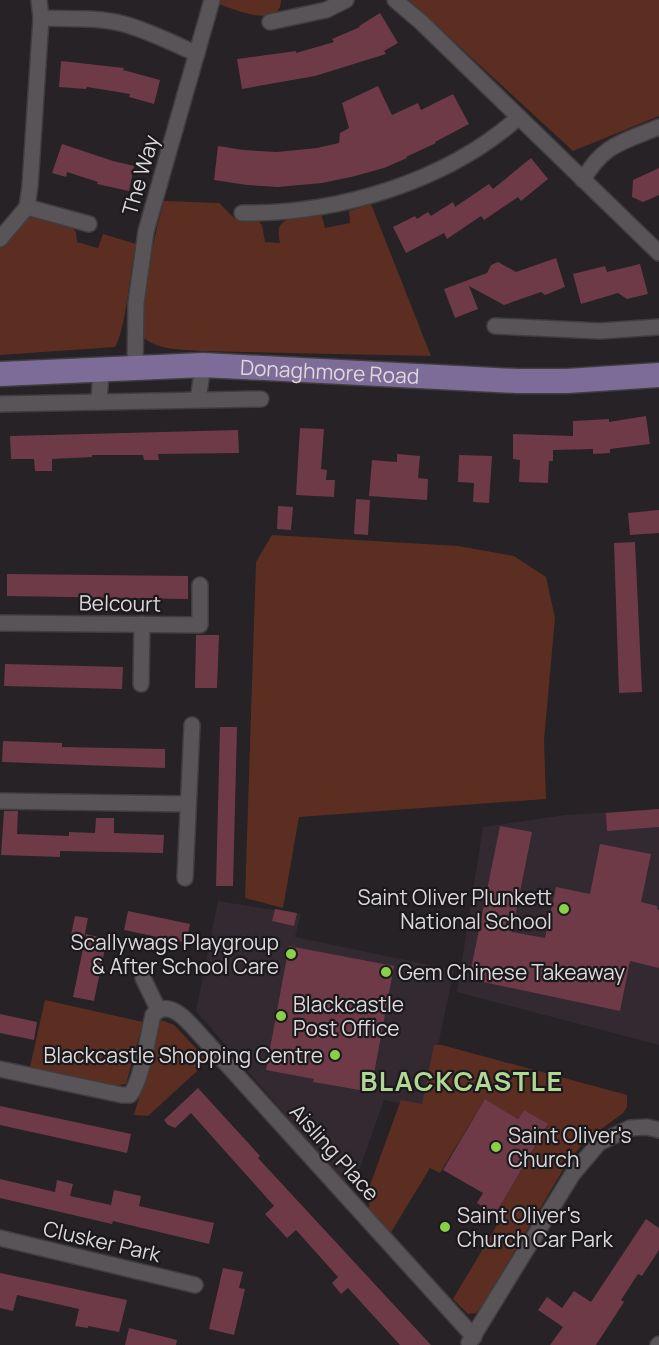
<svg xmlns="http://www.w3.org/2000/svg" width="659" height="1345" font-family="Manrope,sans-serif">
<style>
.built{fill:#322931}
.green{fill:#5c2e22}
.building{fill:#6e3a48}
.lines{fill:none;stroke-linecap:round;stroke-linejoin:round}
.street-casing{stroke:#403d3f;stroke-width:18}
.primary-casing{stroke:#403d3f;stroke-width:27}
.street{stroke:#585457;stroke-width:15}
.primary{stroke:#7d6c98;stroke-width:24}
.poi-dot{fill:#89cf48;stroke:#1c191c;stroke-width:2}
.labels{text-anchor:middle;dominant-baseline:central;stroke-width:4.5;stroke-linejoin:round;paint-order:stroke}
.street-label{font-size:21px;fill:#dbd9db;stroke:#1c191c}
.poi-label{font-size:21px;fill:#dbd9db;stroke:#1c191c;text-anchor:start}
.district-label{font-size:27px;font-weight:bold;letter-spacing:1.5px;fill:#b0d793;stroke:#1c191c}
</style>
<rect width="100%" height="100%" fill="#262225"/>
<g class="built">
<polygon points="659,809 659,1045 457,992 483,827 565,815"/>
<polygon points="218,901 301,914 295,937 454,970 425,1108 384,1100 355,1182 341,1180 196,1011"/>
</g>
<g class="green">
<path d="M219,0H281C281,30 234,9 218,4Z"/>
<polygon points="409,0 659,0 659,116 573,151"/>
<path d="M164,201L219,203L235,219L257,220L262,225L265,242L280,243C279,238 278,233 279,228C284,215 309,215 321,213L325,228L350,223L349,211L371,204L431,356L202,351C181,349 156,351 141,335C145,290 151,245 164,201Z"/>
<path d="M33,217L70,225L76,232L77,242L98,248L103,234L136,244C130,269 126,330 115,347L0,355V249L26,219Z"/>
<polygon points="272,535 458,546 514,556 546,577 555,618 544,740 546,799 299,817 283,908 245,898 256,562"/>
<polygon points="45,1000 143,1022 126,1084 113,1086 30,1067"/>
<polygon points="161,1020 174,1025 208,1061 148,1116 134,1115"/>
<polygon points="434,1045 442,1045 627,1095 627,1107 623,1113 585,1141 567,1163 482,1306 476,1313 468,1314 453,1299 500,1220 495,1215 548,1125 524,1110 518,1119 485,1099 440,1173 430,1168 390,1234 369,1208 370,1185 401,1100 422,1104"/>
</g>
<g class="building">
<polygon points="380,13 398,43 384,51 386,54 315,76 242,89 237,59 296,51 296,53 334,42 332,39 360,27 359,26"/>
<polygon points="61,61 124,68 123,70 160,80 154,104 129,97 130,94 87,87 86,89 59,87"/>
<polygon points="378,86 392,115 418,103 421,110 453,94 469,124 435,142 436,143 406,157 407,158 384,168 351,177 322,183 278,187 247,185 214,180 218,146 243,150 277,152 317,148 339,143 340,133 349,128 342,103"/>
<polygon points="62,144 113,161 134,166 129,191 97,184 98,182 67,172 66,177 52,173"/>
<polygon points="531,158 548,179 521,201 518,197 484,220 481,216 447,239 444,233 406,253 393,227 415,216 417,219 428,212 431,216 453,202 455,207 489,184 493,189"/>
<polygon points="659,168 659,195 643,202 632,197 633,180"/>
<polygon points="556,258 565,287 545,295 541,292 504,305 469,286 478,309 455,318 444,289 487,273 491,265 498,262 516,272"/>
<polygon points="640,264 648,294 627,299 618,293 581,304 573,274 605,266 607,272"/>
<polygon points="646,416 650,444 610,449 610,453 593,454 593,449 553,450 553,461 549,461 548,483 519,482 520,460 513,459 513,434 573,436 573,421 609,419 609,422"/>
<polygon points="300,428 324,429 321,469 327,470 326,480 335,480 334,497 296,495"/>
<polygon points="238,430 239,453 158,454 159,460 144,460 143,455 92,455 92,457 52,459 52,471 35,471 34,459 11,459 10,436"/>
<polygon points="397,454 420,456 418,478 428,479 427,500 369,496 372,460 397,462"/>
<polygon points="459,455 492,456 489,503 473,502 474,483 458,482"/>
<polygon points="356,499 370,500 368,535 354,534"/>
<polygon points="278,506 293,507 291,530 277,529"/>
<polygon points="659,510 659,533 630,535 628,513"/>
<polygon points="635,542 642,692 619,693 614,543"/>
<polygon points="7,574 188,576 188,599 7,596"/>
<polygon points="196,635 219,635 217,688 195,688"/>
<polygon points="5,664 123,667 122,689 4,686"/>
<polygon points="220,727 237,727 233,886 216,886"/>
<polygon points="3,741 62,743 62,747 165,749 165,768 2,762"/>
<polygon points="659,809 659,827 607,831 606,813"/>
<polygon points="4,811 18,811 17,834 69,836 69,832 95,833 96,818 114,818 114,833 164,835 163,853 60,851 60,857 1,855"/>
<polygon points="500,826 532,832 512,932 545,938 556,887 590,894 600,844 651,854 641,902 657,906 657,909 659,910 659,968 630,961 620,1011 469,979"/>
<polygon points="275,909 297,913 294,926 272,921"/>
<polygon points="128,911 190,924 186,943 124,930"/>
<polygon points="75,916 88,918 84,938 71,935"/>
<polygon points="86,934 107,939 94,1001 73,997"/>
<polygon points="289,946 394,966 371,1090 365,1089 365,1091 331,1085 313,1082 314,1079 266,1070"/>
<polygon points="0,1014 37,1022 34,1040 0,1033"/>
<polygon points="198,1088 260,1156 258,1158 431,1345 400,1345 348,1288 341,1294 332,1283 338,1277 296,1230 287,1238 265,1214 274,1206 191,1113 175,1128 168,1125 164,1120"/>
<polygon points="485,1099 518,1119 524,1110 548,1124 495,1215 477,1203 483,1193 443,1170"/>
<polygon points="0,1106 131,1134 127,1153 0,1125"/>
<polygon points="0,1179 55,1192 57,1180 73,1184 70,1196 111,1205 114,1190 141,1196 139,1206 214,1223 209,1244 113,1221 112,1224 0,1198"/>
<polygon points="646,1219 659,1228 659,1250 642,1276 638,1274 621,1300 624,1302 596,1345 550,1345 563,1327 538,1310 547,1297 562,1308 574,1291 591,1302"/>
<polygon points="223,1268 243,1272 239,1288 245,1289 234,1335 209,1329"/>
<polygon points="0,1273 127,1300 119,1332 88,1326 88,1328 75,1326 79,1309 17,1295 13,1311 0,1308"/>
<polygon points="129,1328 177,1340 176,1345 125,1345"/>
</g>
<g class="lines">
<g class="street-casing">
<g id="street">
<polyline points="395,0 422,23 659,253"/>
<path d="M41,18C68,19 98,17 124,24C149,31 173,43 197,54"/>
<polyline points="270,22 326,10 346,0"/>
<path d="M583,180C603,144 623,142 659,127"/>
<polyline points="27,207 89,224"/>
<path d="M242,213C338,214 446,182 519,117"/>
<polyline points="0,239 27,207 30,186 41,18 39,0"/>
<polyline points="495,326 600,331 659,327"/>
<polyline points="135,367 136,303 146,231 212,0"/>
<polyline points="198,400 203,365"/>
<polyline points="99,402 101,369"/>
<polyline points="0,404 261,399"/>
<polyline points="0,623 200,625 200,585"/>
<polyline points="141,684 142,624"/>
<polyline points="0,801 188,804"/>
<polyline points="185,878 192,725"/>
<polyline points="143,978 158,1009"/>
<path d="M0,1069L122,1095H130C142,1080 148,1035 153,1015C170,996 191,1025 203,1038L474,1337"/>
<polyline points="0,1238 195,1285"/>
<polyline points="469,1343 572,1175 599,1143 630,1128 647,1127 659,1130"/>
<polyline points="658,1345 659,1344"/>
</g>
</g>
<g class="primary-casing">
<g id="primary">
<path id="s1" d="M0,374L203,365L517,381H567L659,375"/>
</g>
</g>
<use href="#street" class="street"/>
<use href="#primary" class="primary"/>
</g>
<g class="poi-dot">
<circle cx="564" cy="909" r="6"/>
<circle cx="291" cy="954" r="6"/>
<circle cx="386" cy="972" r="6"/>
<circle cx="281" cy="1016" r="6"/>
<circle cx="335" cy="1055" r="6"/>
<circle cx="496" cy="1147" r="6"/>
<circle cx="445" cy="1227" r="6"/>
</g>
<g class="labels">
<g class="street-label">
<text transform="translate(140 175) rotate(-74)">The Way</text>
<text stroke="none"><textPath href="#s1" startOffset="330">Donaghmore Road</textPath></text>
<text transform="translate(120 603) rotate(1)">Belcourt</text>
<text transform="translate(335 1152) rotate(48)">Aisling Place</text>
<text transform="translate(102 1241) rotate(13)">Clusker Park</text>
</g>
<g class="poi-label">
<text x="552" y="897" text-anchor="end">Saint Oliver Plunkett<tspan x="552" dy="24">National School</tspan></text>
<text x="279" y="942" text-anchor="end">Scallywags Playgroup<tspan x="279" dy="24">&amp; After School Care</tspan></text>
<text x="398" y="972">Gem Chinese Takeaway</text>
<text x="293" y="1004">Blackcastle<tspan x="293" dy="24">Post Office</tspan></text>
<text x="323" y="1055" text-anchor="end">Blackcastle Shopping Centre</text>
<text x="508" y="1135">Saint Oliver's<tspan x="508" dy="24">Church</tspan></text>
<text x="457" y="1215">Saint Oliver's<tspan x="457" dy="24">Church Car Park</tspan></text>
</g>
<g class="district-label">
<text x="462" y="1080">BLACKCASTLE</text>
</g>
</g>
</svg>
